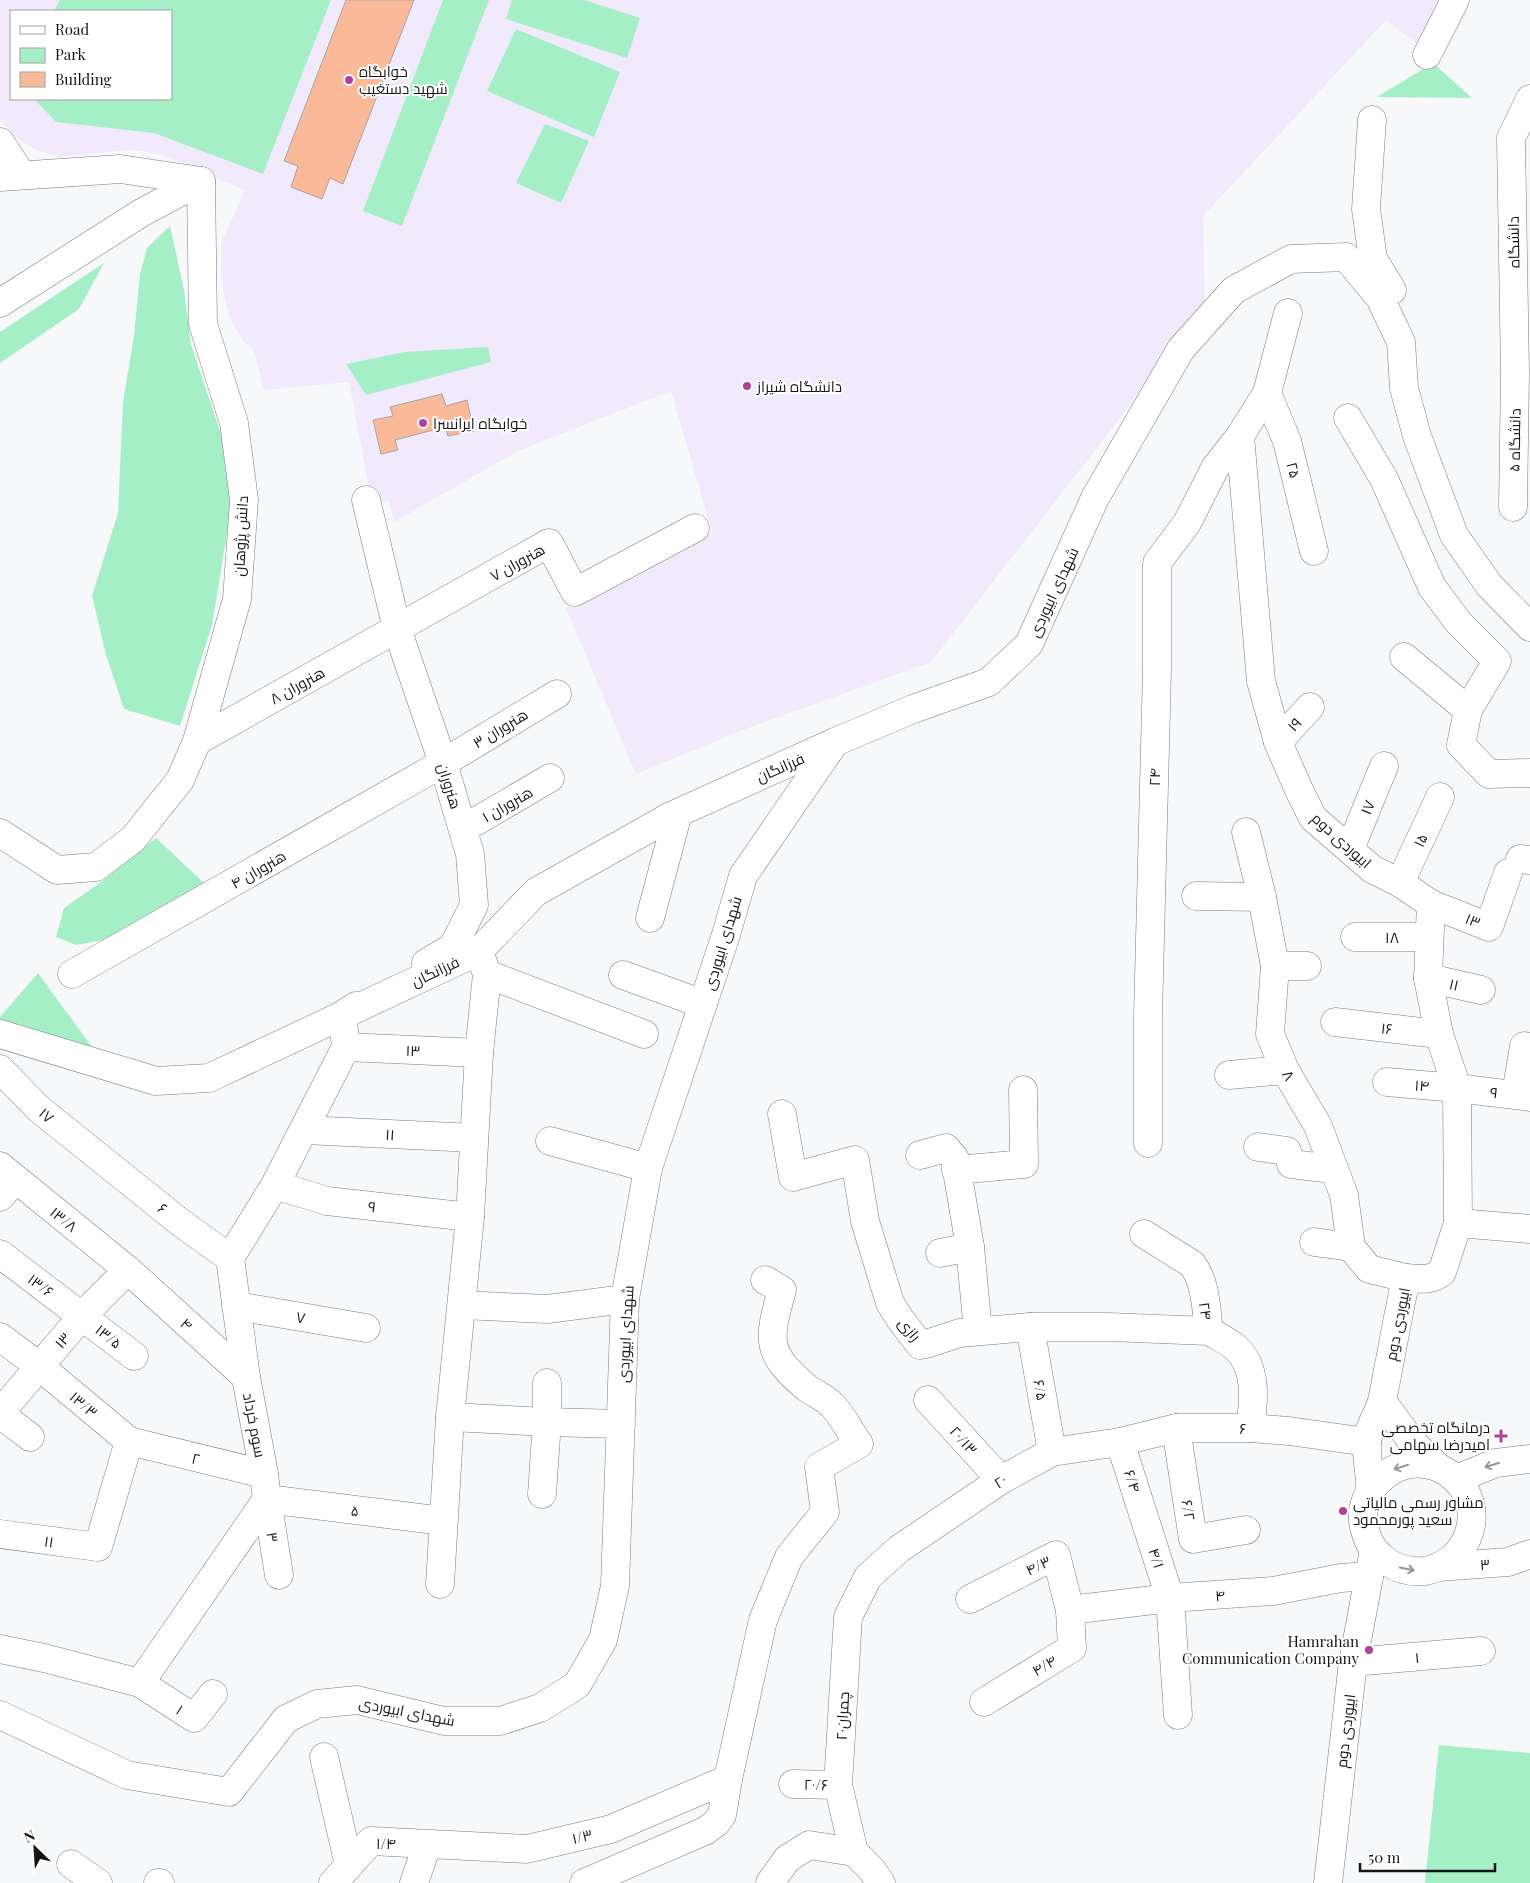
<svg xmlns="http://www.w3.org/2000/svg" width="1530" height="1883" font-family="'Playfair Display',Cairo,serif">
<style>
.education{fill:#f0eafc;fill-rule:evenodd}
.green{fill:#a5efc7}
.building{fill:#faba99;stroke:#a6a4a4}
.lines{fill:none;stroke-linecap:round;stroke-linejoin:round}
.minor-casing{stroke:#7a7b7d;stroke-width:29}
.minor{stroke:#fff;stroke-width:28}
.oneway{stroke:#969696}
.poi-dot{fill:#b2409b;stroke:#fff;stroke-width:2}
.labels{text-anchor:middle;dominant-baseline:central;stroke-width:4;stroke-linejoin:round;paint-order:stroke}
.poi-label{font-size:15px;fill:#151516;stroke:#fff;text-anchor:start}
.street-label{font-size:15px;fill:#151516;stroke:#fff}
</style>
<rect width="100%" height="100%" fill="#f6f8f9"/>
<path class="education" d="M0,0H1449L1427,51L1386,20L1203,216L1205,308L931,662L740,731L636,774L566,608L712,532L671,391L518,451L394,522L389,500L372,504L349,382L264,390L254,350L244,342L231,321L224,296L221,266L222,242L245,190L163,156L143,151L128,150L60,157L36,150L18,139L0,120ZM11,11H171V99H11Z"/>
<g class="green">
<polygon points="60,0 331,0 263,174 154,133 56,122 34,99 171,99 171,11 54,11"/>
<polygon points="443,0 489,0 402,226 363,211"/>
<polygon points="512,0 584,0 640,18 627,58 506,19"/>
<polygon points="516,29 620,72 594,137 487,91"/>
<polygon points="1433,63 1472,98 1377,97"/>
<polygon points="545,124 589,141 561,203 516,183"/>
<polygon points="170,226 184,290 191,344 221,434 231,509 212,625 180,726 124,709 106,655 92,596 118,513 123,402 134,336 140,274 147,248"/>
<polygon points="104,263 79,309 0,363 0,332"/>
<polygon points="488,347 491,362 366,395 346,364 404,352"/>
<polygon points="156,838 205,884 109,939 76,945 56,937 64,908 100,883"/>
<polygon points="38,973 92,1047 0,1024 0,1017"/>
<polygon points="1439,1745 1530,1753 1530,1883 1425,1883"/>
</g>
<g class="building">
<polygon points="346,0 414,0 343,184 330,178 322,199 291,187 298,166 284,161"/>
<polygon points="442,394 446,406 467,400 474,431 448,436 445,427 395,440 398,450 381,454 373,420 393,416 390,407"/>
</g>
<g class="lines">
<g class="minor-casing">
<g id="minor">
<polyline points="1427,55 1455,0"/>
<polyline points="1372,120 1366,209 1373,259 1392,290"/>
<polyline points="0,142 21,174"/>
<polyline points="0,177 120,169 201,181 203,324 234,423 244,500 237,599 197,741 180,780 133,839 96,867 57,870 0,833"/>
<polyline points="0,303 141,213 201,181"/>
<path d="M1288,313L1267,393L1240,436L1261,681L1278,742L1299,790L1313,818L1372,869L1400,883L1431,904L1428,978L1439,1034L1457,1088L1458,1223L1442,1272C1432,1281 1419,1279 1406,1278C1400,1306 1395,1333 1390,1360C1387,1374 1385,1388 1382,1401C1378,1415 1367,1430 1367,1444C1366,1459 1371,1475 1370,1490C1369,1494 1367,1497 1366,1500C1362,1510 1362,1521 1365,1530C1371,1557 1398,1574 1425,1571C1441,1568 1456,1558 1464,1544C1497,1485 1415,1428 1370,1491"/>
<polyline points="1267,393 1287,441 1314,551"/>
<polyline points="1348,418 1384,479 1432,587 1459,623 1497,661 1468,710 1461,745 1489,774 1530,773"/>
<polyline points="366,500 397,629 443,763 470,854 474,905 453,947 426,963"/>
<polyline points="1513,507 1515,373 1511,138 1530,99"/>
<polyline points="1404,657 1468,710"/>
<polyline points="197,741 549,543 575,592 695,528"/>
<polyline points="1278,742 1310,707"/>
<polyline points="463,829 550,778"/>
<polyline points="1246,832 1262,897 1275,966 1270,1034 1285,1070 1318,1126 1344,1195 1351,1247 1369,1269 1406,1278"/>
<polyline points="1350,849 1384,766"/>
<polyline points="1520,859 1530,860"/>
<polyline points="1400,883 1440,797"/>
<polyline points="1196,896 1262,897"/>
<polyline points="1431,904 1489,927 1508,873"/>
<polyline points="650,918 678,813"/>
<polyline points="1355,937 1428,937"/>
<polyline points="1275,966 1307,966"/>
<polyline points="72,974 443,763 557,694"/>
<polyline points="487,974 644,1034"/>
<polyline points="623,975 703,1004"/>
<polyline points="1428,978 1481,990"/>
<polyline points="1335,1022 1439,1034"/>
<polyline points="0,1034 156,1081 209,1078 479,951 536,892 671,816 835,742 913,709 989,682 1029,644 1095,498 1181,349 1234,290 1291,259 1346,257 1380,298 1401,342 1404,388 1417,436 1454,535 1489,585 1530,627"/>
<polyline points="346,1047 479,1053"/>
<polyline points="0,1069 39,1109 181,1223 230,1258"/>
<polyline points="1229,1075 1285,1070"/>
<polyline points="1387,1082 1457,1088 1530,1097"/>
<polyline points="1516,1094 1524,1046 1530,1047"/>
<polyline points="782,1114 793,1177 855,1160 865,1221 890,1303 900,1319 920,1345 926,1344 960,1333 1030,1327 1108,1327 1209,1331"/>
<polyline points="305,1130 474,1138"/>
<polyline points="550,1141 648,1168"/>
<polyline points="1148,1143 1148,1016 1157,670 1157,563 1187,523 1215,468 1240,436"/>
<polyline points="1258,1147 1287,1151 1291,1164 1333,1169"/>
<polyline points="920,1155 946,1148 955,1159 970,1247 978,1331"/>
<polyline points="0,1166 128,1270 246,1377"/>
<polyline points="956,1170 1024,1164 1023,1090"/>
<polyline points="275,1185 327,1201 470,1217"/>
<polyline points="0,1197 15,1180"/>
<polyline points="1458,1223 1530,1229"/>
<path d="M1144,1234L1192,1264C1206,1282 1206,1309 1209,1331C1217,1336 1228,1341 1235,1347C1258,1367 1254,1402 1250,1428"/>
<polyline points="1314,1242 1351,1247"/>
<polyline points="940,1253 970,1247"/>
<polyline points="0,1254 134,1356"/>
<polyline points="462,1305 547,1309 625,1299"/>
<polyline points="236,1306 366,1328"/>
<polyline points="1030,1327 1052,1452"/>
<polyline points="0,1337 39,1366 129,1441 264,1474"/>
<polyline points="928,1400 1001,1480"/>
<polyline points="1382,1401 1413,1443 1437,1466"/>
<polyline points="0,1413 83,1315 128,1270"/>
<polyline points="0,1414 30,1437"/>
<polyline points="450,1417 547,1422 621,1424"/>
<polyline points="1176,1428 1193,1539 1246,1530"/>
<polyline points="1120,1442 1170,1598 1178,1715"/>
<polyline points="1456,1479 1496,1463 1530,1459"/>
<polyline points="542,1494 547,1422 547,1383"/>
<polyline points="0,1534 98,1547 129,1441"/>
<polyline points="1438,1567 1508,1562 1530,1554"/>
<polyline points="279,1575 267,1499 443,1521"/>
<polyline points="440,1584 450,1417 470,1217 479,1053 487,974 479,951"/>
<polyline points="970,1599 1056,1555 1070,1610 1072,1648 984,1702"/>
<polyline points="1070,1610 1170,1598 1273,1591 1341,1578 1369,1576"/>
<polyline points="0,1649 44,1658 140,1683 267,1499 264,1474 246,1377 230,1258 275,1185 346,1047 342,1015 356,1006"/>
<polyline points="1353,1662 1481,1651"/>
<polyline points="140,1683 194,1718 213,1694"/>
<polyline points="0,1715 127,1775 229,1792 286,1719 317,1704 357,1700 444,1721 500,1721 540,1708 577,1685 603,1640 615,1586 625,1299 648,1168 725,938 743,876 835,742"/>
<polyline points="324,1757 349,1865"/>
<polyline points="793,1784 838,1785"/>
<polyline points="71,1864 98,1883"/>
<polyline points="158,1883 160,1883"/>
<polyline points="333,1883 371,1841 527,1849 611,1829 728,1779"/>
<polyline points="414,1883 427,1845"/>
<path d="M584,1883L705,1831L716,1823L722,1815L728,1779L763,1620L789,1557L825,1512L819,1467L859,1444C850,1432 843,1416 832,1405C826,1398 815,1394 807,1388C765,1353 768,1340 782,1290L765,1280"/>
<polyline points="770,1883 787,1859 809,1845 854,1852"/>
<polyline points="881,1883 872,1870 854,1852 838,1785 848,1617 868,1577 899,1549 1001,1480 1052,1452 1120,1442 1176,1428 1250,1428 1289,1431 1367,1442"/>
<polyline points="1328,1883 1353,1662 1374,1550"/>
</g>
</g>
<use href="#minor" class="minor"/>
</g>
<defs><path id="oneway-shaft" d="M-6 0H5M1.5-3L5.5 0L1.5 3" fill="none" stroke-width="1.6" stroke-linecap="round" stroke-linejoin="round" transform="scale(1.25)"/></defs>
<g class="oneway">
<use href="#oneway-shaft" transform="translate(1492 1465) rotate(162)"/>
<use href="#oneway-shaft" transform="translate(1401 1467) rotate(162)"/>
<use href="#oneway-shaft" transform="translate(1407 1569) rotate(12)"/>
</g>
<g class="poi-dot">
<circle cx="349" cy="80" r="5"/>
<circle cx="747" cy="386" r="5"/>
<circle cx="423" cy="423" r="5"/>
<path d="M1498.5 1428.5h5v5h5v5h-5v5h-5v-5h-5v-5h5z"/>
<circle cx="1343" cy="1511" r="5"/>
<circle cx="1369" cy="1650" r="5"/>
</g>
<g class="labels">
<g class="poi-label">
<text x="359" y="71">خوابگاه<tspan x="359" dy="17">شهید دستغیب</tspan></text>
<text x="757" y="386">دانشگاه شیراز</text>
<text x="433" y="423">خوابگاه ایرانسرا</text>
<text x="1490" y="1427" text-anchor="end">درمانگاه تخصصی<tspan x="1490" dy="17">امیدرضا سهامی</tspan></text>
<text x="1353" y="1502">مشاور رسمی مالیاتی<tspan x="1353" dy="17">سعید پورمحمود</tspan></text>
<text x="1359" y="1641" text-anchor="end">Hamrahan<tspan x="1359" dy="17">Communication Company</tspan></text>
</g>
<g class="street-label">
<text transform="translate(1513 242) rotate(-91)">دانشگاه</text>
<text transform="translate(1514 440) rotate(-89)">۵ دانشگاه</text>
<text transform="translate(1294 470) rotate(76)">۲۵</text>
<text transform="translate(240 536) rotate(-87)">دانش پژوهان</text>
<text transform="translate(517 562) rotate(-29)">هنروران ۷</text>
<text transform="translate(1053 592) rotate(-65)">شهدای ابیوردی</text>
<text transform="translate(297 685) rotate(-29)">هنروران ۸</text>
<text transform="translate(1294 724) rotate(-48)">۱۹</text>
<text transform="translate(500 728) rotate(-31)">هنروران ۳</text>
<text transform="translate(780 767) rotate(-24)">فرزانگان</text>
<text transform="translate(1154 777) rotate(-88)">۲۴</text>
<text transform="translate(450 786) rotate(73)">هنروران</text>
<text transform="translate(507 804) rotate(-30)">هنروران ۱</text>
<text transform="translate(1367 807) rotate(-68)">۱۷</text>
<text transform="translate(1342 840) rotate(42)">ابیوردی دوم</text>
<text transform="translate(1420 840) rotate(-65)">۱۵</text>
<text transform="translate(258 869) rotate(-30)">هنروران ۴</text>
<text transform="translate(1473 920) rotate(22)">۱۳</text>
<text x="1392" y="937">۱۸</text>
<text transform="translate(722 943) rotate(-73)">شهدای ابیوردی</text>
<text transform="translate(435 971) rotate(-25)">فرزانگان</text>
<text transform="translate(1454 984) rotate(13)">۱۱</text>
<text transform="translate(1387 1028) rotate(6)">۱۶</text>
<text transform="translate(413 1050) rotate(2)">۱۳</text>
<text transform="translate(1289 1075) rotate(60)">۸</text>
<text transform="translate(1422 1085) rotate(4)">۱۴</text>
<text transform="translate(1494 1092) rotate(6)">۹</text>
<text transform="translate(47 1115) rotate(40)">۱۷</text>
<text transform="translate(390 1134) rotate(3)">۱۱</text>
<text transform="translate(372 1206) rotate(7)">۹</text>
<text transform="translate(163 1208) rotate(38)">۶</text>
<text transform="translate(64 1219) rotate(39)">۱۳/۸</text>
<text transform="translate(41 1285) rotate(37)">۱۳/۶</text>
<text transform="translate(1206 1311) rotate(82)">۲۴</text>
<text transform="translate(301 1317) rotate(10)">۷</text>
<text transform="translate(187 1324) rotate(42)">۴</text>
<text transform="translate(1397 1324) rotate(-79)">ابیوردی دوم</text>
<text transform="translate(910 1329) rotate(50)">رازی</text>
<text transform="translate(625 1334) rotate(-87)">شهدای ابیوردی</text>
<text transform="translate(109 1336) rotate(38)">۱۳/۵</text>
<text transform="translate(62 1340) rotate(-49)">۱۳</text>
<text transform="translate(1041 1390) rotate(80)">۶/۵</text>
<text transform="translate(84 1404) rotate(40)">۱۳/۳</text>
<text transform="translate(255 1425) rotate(79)">سوم خرداد</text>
<text transform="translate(1243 1428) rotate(1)">۶</text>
<text transform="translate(964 1440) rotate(48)">۲۰/۱۳</text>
<text transform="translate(196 1458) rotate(13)">۲</text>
<text transform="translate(1000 1481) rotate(-32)">۲۰</text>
<text transform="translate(1133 1481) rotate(72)">۶/۴</text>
<text transform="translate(355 1510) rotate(7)">۵</text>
<text transform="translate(1189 1510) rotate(81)">۶/۲</text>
<text transform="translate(273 1537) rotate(81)">۳</text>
<text transform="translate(49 1541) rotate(8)">۱۱</text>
<text transform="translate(1157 1558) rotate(72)">۴/۱</text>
<text transform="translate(1485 1564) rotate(-4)">۳</text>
<text transform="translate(1038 1565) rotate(-26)">۴/۳</text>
<text transform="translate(1220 1595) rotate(-4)">۴</text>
<text transform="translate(1417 1657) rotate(-5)">۱</text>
<text transform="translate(1044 1665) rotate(-31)">۴/۴</text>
<text transform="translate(180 1709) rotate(33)">۱</text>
<text transform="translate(407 1711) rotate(11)">شهدای ابیوردی</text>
<text transform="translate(842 1716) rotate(-87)">چمران۲۰</text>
<text transform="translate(1345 1731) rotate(-83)">ابیوردی دوم</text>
<text transform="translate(816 1784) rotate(1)">۲۰/۶</text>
<text transform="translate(582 1836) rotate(-13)">۱/۳</text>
<text x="386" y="1843">۱/۴</text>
</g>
</g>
<rect x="10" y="10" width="162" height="90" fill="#ffffff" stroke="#a1a1a2"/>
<rect x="20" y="26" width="25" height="8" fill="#ffffff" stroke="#a1a1a2"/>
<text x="55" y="35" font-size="15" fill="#151516">Road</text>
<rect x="20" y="48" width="25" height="15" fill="#a5efc7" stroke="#a1a1a2"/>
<text x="55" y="60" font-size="15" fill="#151516">Park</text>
<rect x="20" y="72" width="25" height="15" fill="#faba99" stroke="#a1a1a2"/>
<text x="55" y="85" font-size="15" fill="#151516">Building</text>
<g transform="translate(35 1848) rotate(335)" stroke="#ffffff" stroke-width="4" paint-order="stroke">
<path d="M0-4L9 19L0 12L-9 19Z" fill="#151516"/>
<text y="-8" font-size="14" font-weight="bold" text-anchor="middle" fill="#151516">N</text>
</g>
<path d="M1360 1863v8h135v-8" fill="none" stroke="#151516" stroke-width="2.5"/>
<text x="1368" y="1863" font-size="15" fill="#151516" stroke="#ffffff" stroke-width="4" paint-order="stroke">50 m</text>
</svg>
